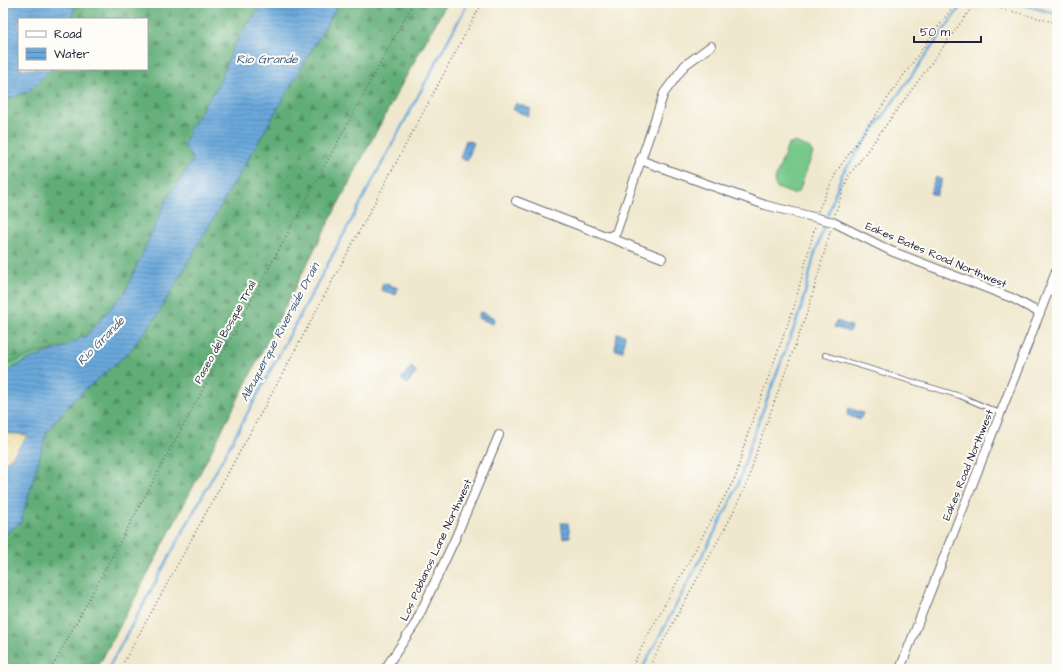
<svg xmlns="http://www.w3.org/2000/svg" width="1060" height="672" font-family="'Architects Daughter',sans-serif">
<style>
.grass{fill:url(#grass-dots);stroke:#4c7663}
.forest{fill:url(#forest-firs);stroke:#426859}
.sand{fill:url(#sand-dots);stroke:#887e6c}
.pitch{fill:#77c98b;stroke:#4c7663}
.water{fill:url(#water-rules);stroke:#46658b}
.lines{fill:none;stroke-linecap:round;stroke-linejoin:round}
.stream{stroke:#69a8db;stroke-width:2.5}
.lane-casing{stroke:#6a676e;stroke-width:6}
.street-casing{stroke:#6a676e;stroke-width:10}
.path{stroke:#6a676e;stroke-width:1.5;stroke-dasharray:1 3;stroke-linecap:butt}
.lane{stroke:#fff;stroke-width:4}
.street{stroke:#fff;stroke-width:8}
.labels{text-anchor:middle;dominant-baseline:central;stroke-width:4;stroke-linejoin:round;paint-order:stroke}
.street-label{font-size:11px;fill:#22223b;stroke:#fdfcf7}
.water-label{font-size:12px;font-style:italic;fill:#3e587b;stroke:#fdfcf7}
</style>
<defs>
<pattern id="grass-dots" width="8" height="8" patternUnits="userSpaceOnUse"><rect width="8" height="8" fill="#77c98b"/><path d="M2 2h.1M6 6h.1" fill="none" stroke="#67ac79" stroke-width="1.8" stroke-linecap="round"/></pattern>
<pattern id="forest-firs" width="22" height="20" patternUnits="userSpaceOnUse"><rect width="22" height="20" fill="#61ad77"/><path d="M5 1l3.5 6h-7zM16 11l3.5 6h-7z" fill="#508c63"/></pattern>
<pattern id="sand-dots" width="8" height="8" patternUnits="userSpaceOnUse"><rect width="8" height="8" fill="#eeda9e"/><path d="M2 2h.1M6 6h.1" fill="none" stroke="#ccbb89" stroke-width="1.8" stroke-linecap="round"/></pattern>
<pattern id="water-rules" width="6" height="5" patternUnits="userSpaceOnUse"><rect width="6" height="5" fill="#69a8db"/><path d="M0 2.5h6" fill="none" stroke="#5688b3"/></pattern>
</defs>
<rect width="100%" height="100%" fill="#fdfcf7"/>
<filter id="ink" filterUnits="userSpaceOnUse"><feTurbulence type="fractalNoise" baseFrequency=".025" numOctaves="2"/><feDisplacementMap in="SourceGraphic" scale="8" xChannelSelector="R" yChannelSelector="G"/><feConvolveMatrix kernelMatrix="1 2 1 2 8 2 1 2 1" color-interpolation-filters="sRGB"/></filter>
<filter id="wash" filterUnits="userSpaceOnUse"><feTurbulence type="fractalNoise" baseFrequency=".012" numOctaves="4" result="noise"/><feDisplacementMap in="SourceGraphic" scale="16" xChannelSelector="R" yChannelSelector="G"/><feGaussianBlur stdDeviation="0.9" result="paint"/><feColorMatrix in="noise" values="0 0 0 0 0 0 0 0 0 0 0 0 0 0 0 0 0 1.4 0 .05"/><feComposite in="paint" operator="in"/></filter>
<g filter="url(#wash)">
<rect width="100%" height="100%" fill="#f0e8ce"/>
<polygon class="grass" points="64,347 27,360 3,374 3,366 33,354"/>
<g class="forest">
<polygon points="76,3 265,3 252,18 234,45 221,80 190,128 193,160 167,199 126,292 87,335 78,341 64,347 33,354 3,366 3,113 8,99 28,92 51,69 147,69 147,19 72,19"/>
<path d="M339,3H447C323,221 217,449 97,669H3V536L21,522L47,431L71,402L128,353L156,317Z"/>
</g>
<polygon class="sand" points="3,433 29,434 12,457 3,464"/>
<polygon class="pitch" points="795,142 810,148 813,153 799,191 793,194 777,188 774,182 788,145"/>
<g class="water">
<polygon points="8,3 76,3 72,19 19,19 19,69 51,69 28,92 8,99 3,113 3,30"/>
<polygon points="265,3 339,3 156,317 128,353 71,402 47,431 21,522 3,536 3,464 12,457 28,435 3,433 3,374 27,360 64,347 87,335 125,292 167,199 193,160 184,146 190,128 221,80 234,45 252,18"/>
<polygon points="516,103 531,109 528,116 513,110"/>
<polygon points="466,140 474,143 467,161 460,158"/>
<polygon points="936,177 942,180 936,196 930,193"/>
<polygon points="383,283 398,288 396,295 381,290"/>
<polygon points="480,312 495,318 493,324 478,318"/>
<polygon points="836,321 852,326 849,332 834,327"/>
<polygon points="617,333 625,335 623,351 615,350"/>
<polygon points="411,367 417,372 407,384 401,379"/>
<polygon points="849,408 863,413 860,420 847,415"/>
<polygon points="561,523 568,523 570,537 563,538"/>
</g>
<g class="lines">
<g class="stream">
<polyline points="1017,3 1057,14"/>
<polyline points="108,669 259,392 468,3"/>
<polyline points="642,669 729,505 740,479 751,442 801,309 814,256 842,174 963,3"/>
</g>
</g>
</g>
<g filter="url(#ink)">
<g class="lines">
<g class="lane-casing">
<polyline id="lane" points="825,355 960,396 1000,413"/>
</g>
<g class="street-casing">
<g id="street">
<polyline points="640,160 765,205 833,222 891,251 1012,298 1040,313"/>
<polyline points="516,201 662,258"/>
<polyline points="608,237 616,233 664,93 685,65 711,46"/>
<polyline points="385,669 415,624 455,539 499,435"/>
<polyline points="900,669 1057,269"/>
</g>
</g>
<g class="path">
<polyline points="1047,3 1057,6"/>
<polyline points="818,211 837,171 927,42 956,3"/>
<polyline points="835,214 848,177 973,6 983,4 1057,23"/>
<polyline points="51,669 413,3"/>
<polyline points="120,669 271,395 482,3"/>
<polyline points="631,669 649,633 736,476 746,439 794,307 815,226"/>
<polyline points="648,669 731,517 748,481 759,444 808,310 831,229"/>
</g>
<use href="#lane" class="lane"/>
<use href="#street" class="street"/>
</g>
</g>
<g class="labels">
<g class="street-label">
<text transform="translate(936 255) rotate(23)">Eakes Bates Road Northwest</text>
<text transform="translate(225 332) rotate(-61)">Paseo del Bosque Trail</text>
<text transform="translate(968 465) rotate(-68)">Eakes Road Northwest</text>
<text transform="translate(436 550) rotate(-65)">Los Poblanos Lane Northwest</text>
</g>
<g class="water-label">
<text x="267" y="59">Rio Grande</text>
<text transform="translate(280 332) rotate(-62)">Albuquerque Riverside Drain</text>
<text transform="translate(101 341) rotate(-46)">Rio Grande</text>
</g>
</g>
<rect width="1060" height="672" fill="none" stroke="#fdfcf7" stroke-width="16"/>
<rect x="18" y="18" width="130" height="52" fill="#fdfcf7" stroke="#a5a5ac"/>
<rect x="26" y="31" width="20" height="6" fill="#ffffff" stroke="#a5a5ac"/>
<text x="54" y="38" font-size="12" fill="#22223b">Road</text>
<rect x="26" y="48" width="20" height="12" fill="url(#water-rules)" stroke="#a5a5ac"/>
<text x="54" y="58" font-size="12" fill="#22223b">Water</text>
<path d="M914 36v6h67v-6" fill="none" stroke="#22223b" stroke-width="2"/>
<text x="920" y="36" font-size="12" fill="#22223b" stroke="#fdfcf7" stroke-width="3" paint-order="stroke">50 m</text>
</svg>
